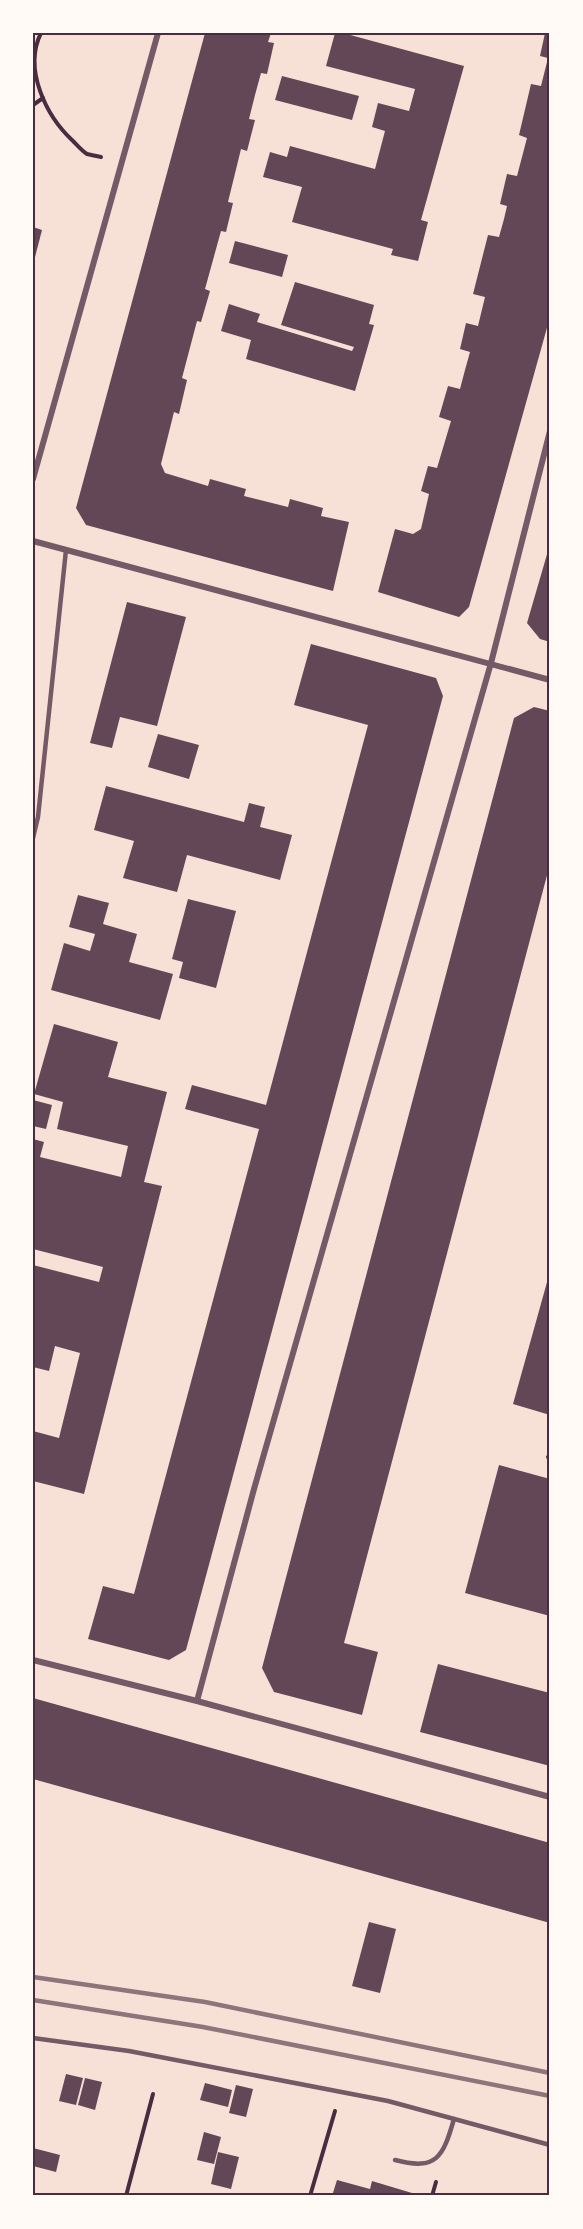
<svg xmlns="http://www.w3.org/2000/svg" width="583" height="2229" font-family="'Fira Sans',sans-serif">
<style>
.building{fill:#644757}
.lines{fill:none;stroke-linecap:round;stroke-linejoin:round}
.path{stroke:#4a2c40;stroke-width:4}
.service{stroke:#755966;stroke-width:4.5}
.minor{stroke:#755966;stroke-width:6}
.rail{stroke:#8f747c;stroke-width:4.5}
.neatline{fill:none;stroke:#4a2c40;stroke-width:2}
</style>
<rect width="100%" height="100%" fill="#f7e1d7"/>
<g class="building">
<polygon points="205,33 271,33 268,42 274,43 267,74 261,73 255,95 249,119 255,120 247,151 241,149 228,202 233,203 226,232 221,231 205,289 210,291 201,322 197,321 182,378 187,380 179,414 174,412 161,464 165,473 208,486 210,479 246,489 244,496 288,507 290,499 323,508 321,516 349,522 333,591 86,525 76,508"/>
<polygon points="335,33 343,33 464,66 421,220 428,222 418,261 391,255 393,249 292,222 302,187 263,177 270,152 287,157 290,146 375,169 385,131 372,127 378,103 409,111 415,89 326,66"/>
<polygon points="545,33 550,33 550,317 469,607 459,617 378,592 395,529 413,534 421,529 429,494 421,491 428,466 437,468 451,421 439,417 448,386 460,389 465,370 470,352 460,349 466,323 478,326 485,297 473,294 488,235 499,237 504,219 507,206 500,204 507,174 517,176 527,138 519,135 531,84 541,86 548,58 540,56"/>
<polygon points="282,76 359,96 352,120 275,100"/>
<polygon points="33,227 42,230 34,261 33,261"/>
<polygon points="235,241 288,255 282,277 229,263"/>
<polygon points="295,282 374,305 369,324 374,325 355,391 246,359 251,340 221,331 229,304 260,314 257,322 352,351 354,347 281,325"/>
<polygon points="550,544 550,642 540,639 527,623"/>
<polygon points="127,602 186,617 157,726 120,717 112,748 90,743"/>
<polygon points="311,644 436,678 443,696 186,1650 169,1660 88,1639 103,1586 134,1594 259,1129 185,1109 192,1085 266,1105 368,725 294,705"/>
<polygon points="534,707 550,711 550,864 344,1643 378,1652 362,1715 274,1692 262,1668 514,718"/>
<polygon points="158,734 199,745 189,779 148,767"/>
<polygon points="106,786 244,822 249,803 265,807 260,827 292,835 280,880 187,855 177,892 123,878 134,841 94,830"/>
<polygon points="78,895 109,903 103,924 137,934 129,962 173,974 160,1020 51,990 64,943 90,951 95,934 69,927"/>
<polygon points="188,899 236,911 216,988 179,978 183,962 172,959"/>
<polygon points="54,1024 118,1042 108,1077 167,1092 144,1182 162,1186 84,1494 33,1481 33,1431 59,1438 80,1353 55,1346 49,1371 33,1367 33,1265 99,1282 103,1267 33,1249 33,1139 44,1142 40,1157 121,1177 128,1146 57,1129 63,1102 34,1094"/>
<polygon points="33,1100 52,1105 46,1129 33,1126"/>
<polygon points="549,1275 550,1275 550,1415 513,1404"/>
<polygon points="499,1465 550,1479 550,1616 465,1593"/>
<polygon points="438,1664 550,1693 550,1766 420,1732"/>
<polygon points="33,1698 550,1843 550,1923 33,1779"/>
<polygon points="369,1922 396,1929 380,1993 352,1986"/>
<polygon points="66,2074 83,2078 76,2105 59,2101"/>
<polygon points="85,2078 102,2082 95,2110 78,2105"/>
<polygon points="205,2083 232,2090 228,2107 200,2100"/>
<polygon points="236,2085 253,2089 246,2117 229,2113"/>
<polygon points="204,2132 221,2137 214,2164 197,2160"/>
<polygon points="33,2148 60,2155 56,2172 33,2166"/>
<polygon points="218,2152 239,2157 231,2189 211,2184"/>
<polygon points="337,2180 370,2189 372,2181 412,2193 411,2196 332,2196"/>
</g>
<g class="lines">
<g class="path">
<path d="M41,33C23,69 46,116 73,141C77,145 82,151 87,154C91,155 96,156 101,157"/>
<polyline points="33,105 43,98"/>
<polyline points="548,1457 550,1457"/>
<polyline points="126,2196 153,2094"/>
<polyline points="310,2196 335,2111"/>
<polyline points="432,2196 436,2182"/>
</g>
<g class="service">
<polyline points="33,838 38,817 66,550"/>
<polyline points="33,2038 129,2051 388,2101 550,2145"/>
<path d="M395,2160C437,2171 443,2157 454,2119"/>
</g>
<g class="minor">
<polyline points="33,479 158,33"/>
<polyline points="33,541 550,680"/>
<polyline points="33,1660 197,1701 550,1797"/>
<polyline points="197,1701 254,1489 491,663 550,431"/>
</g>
<g class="rail">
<polyline points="33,1977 205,2002 550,2073"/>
<polyline points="33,2000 203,2027 550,2096"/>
</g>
</g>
<rect width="583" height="2229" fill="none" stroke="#fffaf5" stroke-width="69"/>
<rect x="34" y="34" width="514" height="2160" class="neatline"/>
</svg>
